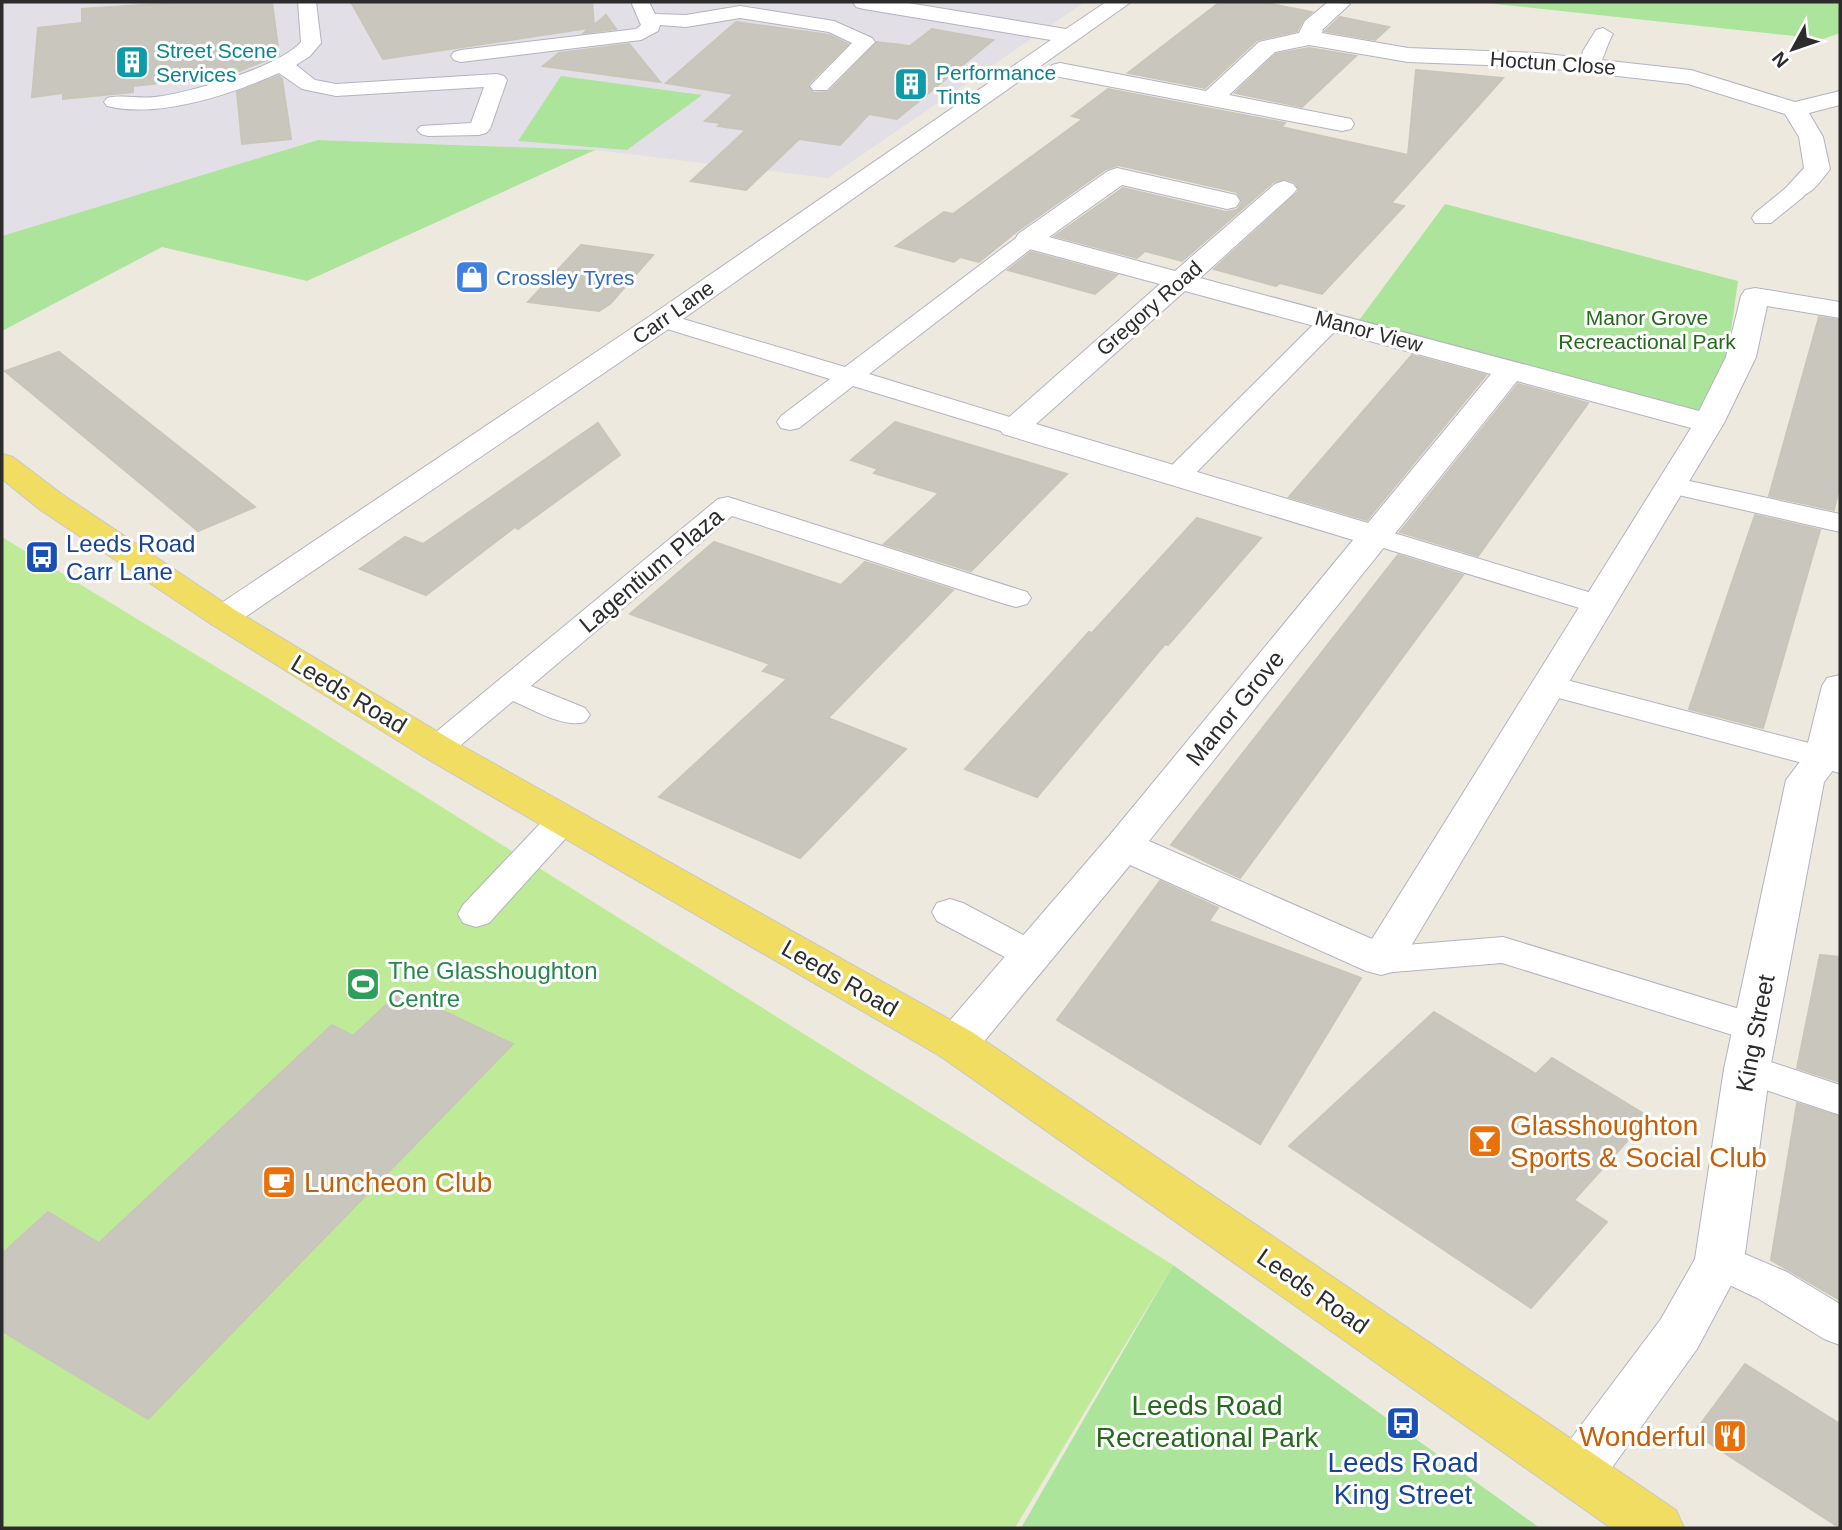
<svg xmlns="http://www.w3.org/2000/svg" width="1842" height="1530" font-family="Helvetica,sans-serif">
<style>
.industrial{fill:#e2dfe6}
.green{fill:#ade49c}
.pitch{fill:#bfeb98}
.building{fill:#c9c6be;stroke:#c9c5b8;stroke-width:2}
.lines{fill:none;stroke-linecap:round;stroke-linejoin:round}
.service-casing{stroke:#b2b3c0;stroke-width:2}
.minor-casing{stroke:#b2b3c0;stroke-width:2}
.primary-casing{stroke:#c8c8c8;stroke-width:2}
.service{fill:#fff;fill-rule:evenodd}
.minor{fill:#fff;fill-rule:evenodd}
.primary{fill:#f1dd61;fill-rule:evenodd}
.labels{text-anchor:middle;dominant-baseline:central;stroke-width:6;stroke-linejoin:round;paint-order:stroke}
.far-culture-label{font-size:21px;fill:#0d838f;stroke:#fff;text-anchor:start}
.far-street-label{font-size:21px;fill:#2c2c2c;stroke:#fff}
.far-shop-label{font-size:21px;fill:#366cbe;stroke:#fff;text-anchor:start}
.far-park-label{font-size:21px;fill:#246a1b;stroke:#fff}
.transit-label{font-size:24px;fill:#164399;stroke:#fff;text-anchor:start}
.street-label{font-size:24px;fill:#2c2c2c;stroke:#fff}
.leisure-label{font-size:24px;fill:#27864d;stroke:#fff;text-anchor:start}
.near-food-label{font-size:28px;fill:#c56008;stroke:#fff;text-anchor:start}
.near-park-label{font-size:28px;fill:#246a1b;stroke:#fff}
.near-transit-label{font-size:28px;fill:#164399;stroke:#fff}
</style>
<rect width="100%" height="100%" fill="#eee9df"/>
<polygon class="industrial" points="2,2 1085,2 828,178 595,150 318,140 2,236"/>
<g class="green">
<polygon points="1477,2 1840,2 1840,33 1823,39"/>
<polygon points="561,76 702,95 627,150 518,141"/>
<polygon points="318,140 595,150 307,281 162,247 2,331 2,236"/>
<polygon points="1445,204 1738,281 1728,352 1703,417 1357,323"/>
<polygon points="1173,1265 1540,1528 1021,1528"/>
</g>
<polygon class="pitch" points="2,537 274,702 1173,1265 1015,1528 2,1528"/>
<g class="building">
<polygon points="188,2 272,2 279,55 227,76 133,86 133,92 63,99 63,93 32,97 38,28 82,23 82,9"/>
<polygon points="351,2 592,2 594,25 606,15 616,29 584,33 589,28 383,59"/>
<polygon points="1220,2 1261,2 1312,12 1303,20 1297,31 1257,40 1205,88 1128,73"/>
<polygon points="1340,17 1389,27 1375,40 1325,31"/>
<polygon points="736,22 829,35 848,44 808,84 813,93 829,92 877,42 910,46 932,29 993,40 897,119 869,114 840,145 799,139 746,190 691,181 746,130 718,126 721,123 705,121 734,94 666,83"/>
<polygon points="629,44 660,82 543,66 559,53"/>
<polygon points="1309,48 1356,56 1302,107 1235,93 1276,54"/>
<polygon points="1416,70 1503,78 1391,203 1404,206 1322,294 1280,283 1276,286 1214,269 1299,191 1295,182 1285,179 1273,182 1182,261 1145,251 1137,258 1055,236 1123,188 1226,212 1237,210 1242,202 1237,192 1118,165 1106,169 1016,232 979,262 960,257 954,262 896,246 944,212 953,214 1083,119 1072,116 1108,89 1285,123 1281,127 1408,155"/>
<polygon points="279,76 282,79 291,139 242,144 237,92"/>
<polygon points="581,245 653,255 610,304 599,311 528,302"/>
<polygon points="1031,252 1117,275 1095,294 1008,270"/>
<polygon points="1819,317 1840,320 1840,483 1834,510 1769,496"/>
<polygon points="59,352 255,507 198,531 5,371"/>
<polygon points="1412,355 1486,375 1367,520 1289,497"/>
<polygon points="1518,384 1588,403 1478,556 1400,532"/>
<polygon points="895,422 1067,474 971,571 884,544 939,493 874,473 878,469 851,460"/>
<polygon points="598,423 620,455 518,529 515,527 426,595 360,569 405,537 423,544"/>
<polygon points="1755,515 1820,530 1763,728 1689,709"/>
<polygon points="1197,518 1261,538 1168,645 1165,644 1037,797 965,769 1089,632 1092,633"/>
<polygon points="714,542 841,585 865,562 953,590 828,718 906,749 800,858 659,797 787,679 763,671 770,664 630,614"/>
<polygon points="1398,555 1463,575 1240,878 1171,845"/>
<polygon points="1160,881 1218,908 1209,921 1361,978 1260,1144 1057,1020"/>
<polygon points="1820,955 1840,957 1840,1082 1797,1068"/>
<polygon points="401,991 513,1044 148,1419 2,1331 2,1254 48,1212 99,1243 332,1025 353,1036"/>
<polygon points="1434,1012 1536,1074 1552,1058 1649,1117 1574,1200 1607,1222 1531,1308 1289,1146"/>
<polygon points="1797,1103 1840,1117 1840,1300 1771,1260"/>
<polygon points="1745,1364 1840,1424 1840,1528 1694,1433"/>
</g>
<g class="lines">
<g class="service-casing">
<g id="service">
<path d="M298,2H316L321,43L310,56L296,65L315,80L336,84L497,74L504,76L507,80L490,129L486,133L479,135L428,136L421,134L417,130L421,126L471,123L484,87L336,96L302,89L279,73C232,94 158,119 107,106L104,102L107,98C122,94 139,99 155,97C188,93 280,67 301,42Z"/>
<polygon points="633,2 649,2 655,14 686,15 740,6 834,21 872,38 875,42 827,90 813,90 810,86 852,43 829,32 740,18 686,27 660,25 658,31 641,40 461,62 454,60 451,56 454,52 461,50 636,29 641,25 632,4"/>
<path d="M1603,28L1613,34C1606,46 1604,59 1597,70H1583L1580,66L1583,51L1596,30Z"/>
<polygon points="1795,185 1803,187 1806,192 1803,197 1771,223 1755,223 1752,218 1755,213 1787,187"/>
<polygon points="1028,233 1036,235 1040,240 1036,245 869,374 1023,421 1027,427 1023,433 1014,435 853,386 799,428 790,430 781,428 777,422 781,416 830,379 654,325 651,320 654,315 663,313 845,367 1020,235"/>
<polygon points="1331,314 1340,316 1343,321 1340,326 1187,482 1177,484 1167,482 1163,476 1167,470 1322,316"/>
<polygon points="1671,477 1840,514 1840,532 1661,491 1657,485 1661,479"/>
<path d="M728,497L1027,592L1031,598L1027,604L1016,607L1005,604L732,516L531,686L585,708L590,715L585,722C562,728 535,710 513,701L449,755L437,758L425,755L421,748L425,741L718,499Z"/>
<polygon points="1374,527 1608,598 1612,604 1608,610 1597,613 1586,610 1364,542 1360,536 1364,530"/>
<polygon points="1551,676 1840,751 1840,773 1540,693 1535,686 1540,679"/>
<polygon points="563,809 575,812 580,820 575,828 489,923 476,927 463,923 458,914 463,905 551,812"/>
<polygon points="950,899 963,903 1044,946 1049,955 1044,964 1031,968 1018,964 937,921 932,912 937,903"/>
<polygon points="1503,937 1769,1018 1774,1028 1769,1038 1755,1042 1502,963 1381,973 1368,969 1363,960 1368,951 1381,947"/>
<polygon points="1747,1054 1840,1085 1840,1115 1733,1079 1727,1069 1733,1059"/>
<polygon points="1719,1243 1787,1272 1840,1304 1840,1345 1824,1339 1757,1298 1704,1273 1698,1261 1704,1249"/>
</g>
</g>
<g class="minor-casing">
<g id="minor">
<polygon points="853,2 902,2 1066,29 1106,2 1131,2 673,326 235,624 223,628 211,624 205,617 211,610 653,314 1051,40 864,9 856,7"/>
<path d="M1328,2L1350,4L1323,29L1322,33L1408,48L1538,53L1691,70L1795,102L1840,91V105L1809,113L1823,137L1830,169C1819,184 1806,202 1786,197L1782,192L1804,168L1799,137L1785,114L1688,84L1538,67L1408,62L1309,45L1275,52L1229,95L1351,119L1354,124L1351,129L1342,131L1060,77L1052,75L1048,70L1052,65L1060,63L1206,91L1259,42L1299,33L1305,21Z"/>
<path d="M1117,168L1236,195L1240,201L1236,207L1227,209L1122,185L1049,237L1175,271L1275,184L1284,181L1293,184L1297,189L1293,194L1200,278L1699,411L1726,357L1741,296L1745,290L1755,288L1840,302V318L1767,306L1756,357L1724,423L1396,971L1381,975L1366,971L1130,865L972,1056L956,1061L940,1056L934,1044L940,1032L1109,836L1353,540L1003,434L998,427L1160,284L1018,246L1015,240L1018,234L1108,171ZM1185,291L1491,374L1368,523L1036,424ZM1517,381L1691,428L1372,939L1149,841Z"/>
<polygon points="1840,675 1840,761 1824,782 1770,1069 1744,1261 1697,1349 1596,1490 1577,1497 1558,1490 1550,1473 1558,1456 1661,1319 1695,1259 1724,1069 1786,780 1805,755 1822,686 1827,678"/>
</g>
</g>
<g class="primary-casing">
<polygon id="primary" points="2,454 13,457 63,495 235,610 450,739 972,1032 1676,1510 1684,1528 1611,1528 940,1056 424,757 211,624 39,509 2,479"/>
</g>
<use href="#service" class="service"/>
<use href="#minor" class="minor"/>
<use href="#primary" class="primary"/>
</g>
<defs>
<g id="building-square" transform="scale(1.75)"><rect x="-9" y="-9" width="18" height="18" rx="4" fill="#0f9aa8" stroke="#fff"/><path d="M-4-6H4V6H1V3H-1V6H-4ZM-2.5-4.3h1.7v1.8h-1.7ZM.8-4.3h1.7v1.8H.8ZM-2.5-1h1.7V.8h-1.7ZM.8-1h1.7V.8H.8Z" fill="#fff"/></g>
<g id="shop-square" transform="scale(1.75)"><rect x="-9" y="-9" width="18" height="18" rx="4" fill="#3f7fe0" stroke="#fff"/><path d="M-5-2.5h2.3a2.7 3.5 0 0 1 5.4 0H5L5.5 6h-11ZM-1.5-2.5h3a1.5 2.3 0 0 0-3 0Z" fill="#fff"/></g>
<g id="bus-square" transform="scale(1.75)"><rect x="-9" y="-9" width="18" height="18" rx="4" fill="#1a4fb4" stroke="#fff"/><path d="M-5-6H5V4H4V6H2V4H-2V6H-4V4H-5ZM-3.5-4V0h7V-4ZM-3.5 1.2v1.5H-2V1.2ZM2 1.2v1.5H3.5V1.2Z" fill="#fff"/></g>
<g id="stadium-square" transform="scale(1.75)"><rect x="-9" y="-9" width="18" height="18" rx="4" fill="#2e9e5b" stroke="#fff"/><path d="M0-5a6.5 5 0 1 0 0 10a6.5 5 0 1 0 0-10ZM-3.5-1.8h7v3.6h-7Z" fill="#fff"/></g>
<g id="bar-square" transform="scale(1.75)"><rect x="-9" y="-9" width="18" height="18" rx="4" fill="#e8710a" stroke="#fff"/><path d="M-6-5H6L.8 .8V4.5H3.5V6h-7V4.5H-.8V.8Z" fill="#fff"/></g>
<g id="cafe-square" transform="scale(1.75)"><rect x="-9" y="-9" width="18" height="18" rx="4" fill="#e8710a" stroke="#fff"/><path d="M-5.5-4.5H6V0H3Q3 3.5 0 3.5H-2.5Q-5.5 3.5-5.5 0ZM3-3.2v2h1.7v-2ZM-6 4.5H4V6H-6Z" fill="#fff"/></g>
<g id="restaurant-square" transform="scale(1.75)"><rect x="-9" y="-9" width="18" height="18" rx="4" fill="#e8710a" stroke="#fff"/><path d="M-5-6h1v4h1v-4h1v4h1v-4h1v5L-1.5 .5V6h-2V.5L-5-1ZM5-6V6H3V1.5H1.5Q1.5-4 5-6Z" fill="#fff"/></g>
</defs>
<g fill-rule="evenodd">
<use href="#building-square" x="132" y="62"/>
<use href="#building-square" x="911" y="84"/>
<use href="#shop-square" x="472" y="277"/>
<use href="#bus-square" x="42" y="557"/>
<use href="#stadium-square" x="363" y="984"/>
<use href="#bar-square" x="1485" y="1141"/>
<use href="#cafe-square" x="279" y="1182"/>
<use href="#bus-square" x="1403" y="1423"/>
<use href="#restaurant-square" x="1730" y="1436"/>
</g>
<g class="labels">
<g class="far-culture-label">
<text x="156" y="50">Street Scene<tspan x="156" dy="24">Services</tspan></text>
<text x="936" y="72">Performance<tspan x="936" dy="24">Tints</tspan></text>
</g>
<g class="far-street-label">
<text transform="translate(1553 63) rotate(4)">Hoctun Close</text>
<text transform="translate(1149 308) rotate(-41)">Gregory Road</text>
<text transform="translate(673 312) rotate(-35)">Carr Lane</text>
<text transform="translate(1369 331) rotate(15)">Manor View</text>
</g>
<g class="far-shop-label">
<text x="496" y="277">Crossley Tyres</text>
</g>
<g class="far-park-label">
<text x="1647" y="317">Manor Grove<tspan x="1647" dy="24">Recreactional Park</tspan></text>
</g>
<g class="transit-label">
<text x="66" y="543">Leeds Road<tspan x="66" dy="28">Carr Lane</tspan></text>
</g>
<g class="street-label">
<text transform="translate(651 570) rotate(-40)">Lagentium Plaza</text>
<text transform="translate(349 694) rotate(31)">Leeds Road</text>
<text transform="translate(1235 708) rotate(-51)">Manor Grove</text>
<text transform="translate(840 978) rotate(30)">Leeds Road</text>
<text transform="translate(1755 1033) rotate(-79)">King Street</text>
<text transform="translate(1313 1291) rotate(35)">Leeds Road</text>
</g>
<g class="leisure-label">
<text x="388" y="970">The Glasshoughton<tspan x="388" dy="28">Centre</tspan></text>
</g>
<g class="near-food-label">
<text x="1510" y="1125">Glasshoughton<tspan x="1510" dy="32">Sports &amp; Social Club</tspan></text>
<text x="304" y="1182">Luncheon Club</text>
<text x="1706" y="1436" text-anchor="end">Wonderful</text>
</g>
<g class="near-park-label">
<text x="1207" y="1405">Leeds Road<tspan x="1207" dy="32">Recreational Park</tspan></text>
</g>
<g class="near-transit-label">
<text x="1403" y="1462">Leeds Road<tspan x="1403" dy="32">King Street</tspan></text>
</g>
</g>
<rect width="1842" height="1530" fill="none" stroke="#2c2c2c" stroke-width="7"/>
<g transform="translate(1793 49) rotate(230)" stroke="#ffffff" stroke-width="5" paint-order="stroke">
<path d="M0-5L12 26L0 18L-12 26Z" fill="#2c2c2c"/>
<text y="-10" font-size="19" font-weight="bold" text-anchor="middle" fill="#2c2c2c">N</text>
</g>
</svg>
